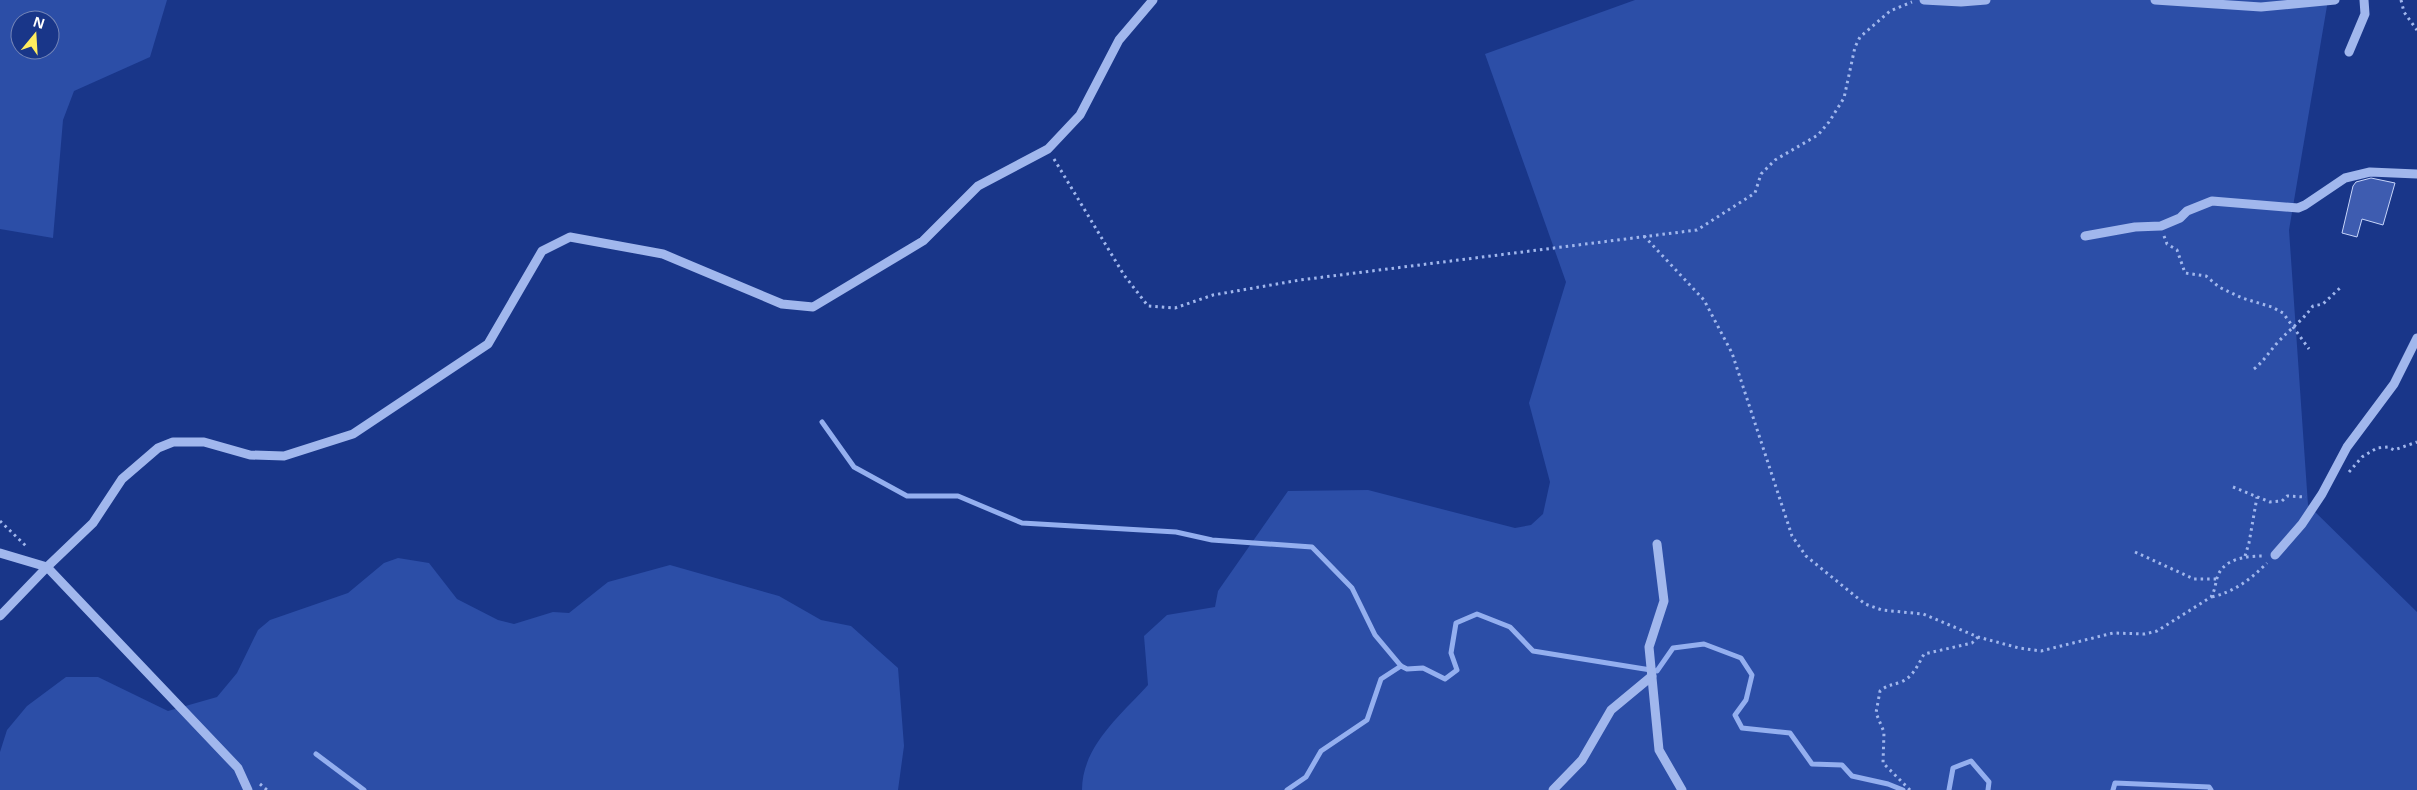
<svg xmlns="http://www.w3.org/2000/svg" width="2417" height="790" font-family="'Noto Sans',sans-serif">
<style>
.green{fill:#2c4ea7;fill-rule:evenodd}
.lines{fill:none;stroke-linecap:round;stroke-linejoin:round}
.stream{stroke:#94afef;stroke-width:5}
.building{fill:#3e5cb0;stroke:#c7d5fa}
.path{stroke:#a1b7ed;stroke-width:3;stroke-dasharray:2.5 4;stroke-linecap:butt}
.minor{stroke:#a1b7ed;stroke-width:9}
</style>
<rect width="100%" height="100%" fill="#193689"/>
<g class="green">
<path d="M0,0H167L150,57L74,91L63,120L53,238L0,229ZM20,20H50V50H20Z"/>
<path d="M1635,0H2328L2289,230L2308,505L2417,612V790H1082C1082,746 1121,715 1148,685L1144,636L1167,615L1215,607L1218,591L1288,491L1368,490L1515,528L1531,525L1543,514L1550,482L1529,403L1566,282L1485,54Z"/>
<polygon points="398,558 429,563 457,599 498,620 514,624 553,612 569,613 608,582 670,565 779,596 821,620 851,626 898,668 904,746 898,790 0,790 0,752 7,730 27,706 66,677 98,677 168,711 217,697 237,673 258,630 270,620 348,593 384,563"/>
</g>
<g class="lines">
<g class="stream">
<polyline points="822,422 854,467 907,496 958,496 1022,523 1176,532 1212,540 1312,547 1352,588 1375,635 1401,666 1407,669 1423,668 1445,679 1457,670 1451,653 1456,623 1477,614 1510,627 1533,651 1657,671 1673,648 1704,644 1741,658 1752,675 1746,700 1735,715 1742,728 1790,733 1812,764 1842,765 1852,776 1888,784 1903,790"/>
<polyline points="316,754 364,790"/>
<polyline points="1287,790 1306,777 1321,751 1367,720 1381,679 1401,666"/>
<polyline points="1949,790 1953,768 1971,761 1989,782 1988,790"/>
<polyline points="2113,790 2115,783 2209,787 2211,790"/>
</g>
</g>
<polygon class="building" points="2371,178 2395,183 2383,225 2362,219 2357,237 2342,233 2353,186 2356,182"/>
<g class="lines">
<g class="path">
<polyline points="2401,0 2404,12 2417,30"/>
<polyline points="1054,159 1124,275 1148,306 1175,308 1213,295 1300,280 1697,230 1755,193 1761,174 1775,160 1818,135 1829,122 1844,98 1855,47 1860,37 1890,11 1912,2"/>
<path d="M1644,236L1704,300L1732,353L1792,536L1806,556L1865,604L1882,610L1923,614L1978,637L2019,648L2041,651L2113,633L2145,634L2157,631L2211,597C2215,590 2215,586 2217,578C2223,558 2247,556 2264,556"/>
<polyline points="2164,236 2167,244 2177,250 2185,273 2206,276 2219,287 2242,298 2272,307 2283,313 2309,349"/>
<path d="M2254,369C2264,361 2269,352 2278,342C2290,329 2302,321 2313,306L2323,304L2341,287"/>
<polyline points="2349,472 2362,457 2377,448 2388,447 2394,450 2417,442"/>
<polyline points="2233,487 2270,502 2282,501 2287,496 2306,497"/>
<polyline points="0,521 27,547"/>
<polyline points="2135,552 2194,579 2217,579"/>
<polyline points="2245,556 2249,543 2257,497"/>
<path d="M2212,597C2235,591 2250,580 2267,563"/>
<polyline points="260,784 267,790"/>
<path d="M1910,790L1883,763L1884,732L1876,713L1880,691C1887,685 1893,685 1901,682C1913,677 1918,665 1924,654L1972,643L1978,637"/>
</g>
<g class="minor">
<polyline points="1924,0 1961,2 1986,0"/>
<polyline points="2155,0 2261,7 2335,0"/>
<polyline points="2349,52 2365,14 2364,0"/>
<polyline points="2085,236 2135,227 2161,226 2180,218 2187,211 2212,201 2298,208 2305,205 2345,178 2370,172 2417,174"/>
<polyline points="1657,544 1664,601 1649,647 1659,750 1682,790"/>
<polyline points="0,553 47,567 238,768 248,790"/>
<polyline points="2275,555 2302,524 2322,494 2347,447 2394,384 2417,338"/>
<polyline points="0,616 47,567 93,523 122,479 158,448 173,442 204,442 250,455 284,456 353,434 488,344 542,251 570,237 663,254 782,304 813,307 923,241 978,186 1048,149 1080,115 1119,40 1153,0"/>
<polyline points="1553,790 1582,760 1611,710 1652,676"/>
</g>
</g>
<g transform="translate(35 35) rotate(18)"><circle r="24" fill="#193689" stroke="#7586b8"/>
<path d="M0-4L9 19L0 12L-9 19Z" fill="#ffec5e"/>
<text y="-8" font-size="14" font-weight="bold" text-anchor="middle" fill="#ffffff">N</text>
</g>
</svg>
